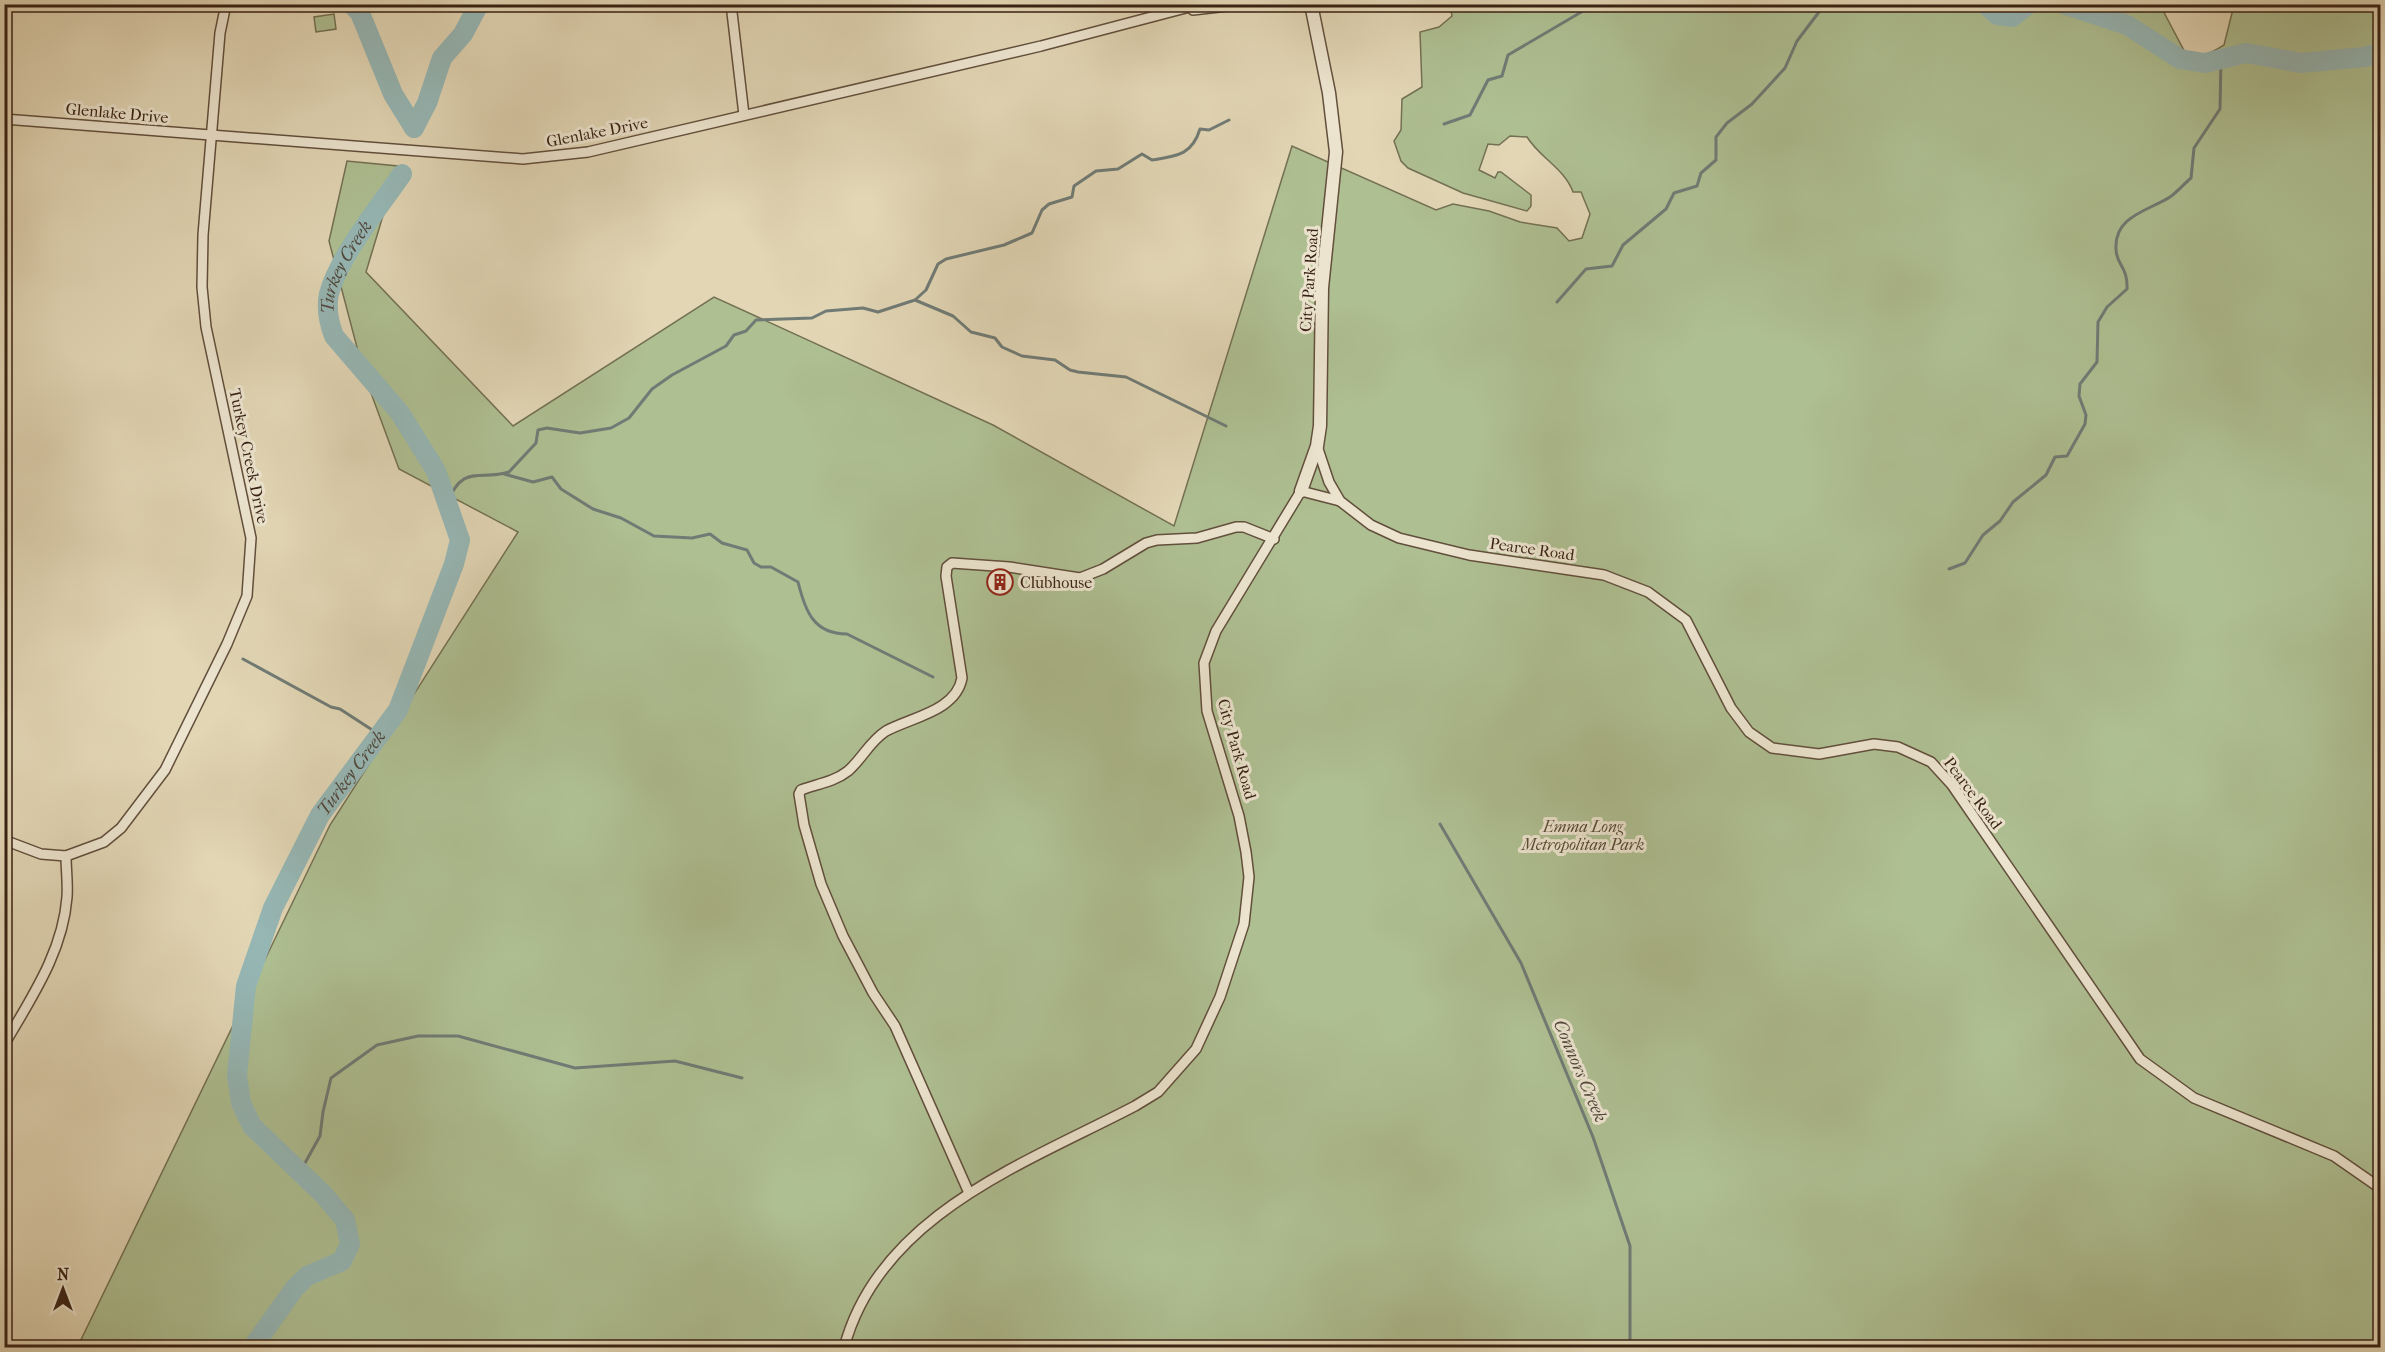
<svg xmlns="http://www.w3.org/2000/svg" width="2385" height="1352" font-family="'IM FELL French Canon',serif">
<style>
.green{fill:#aebf92;stroke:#737053;stroke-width:1.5}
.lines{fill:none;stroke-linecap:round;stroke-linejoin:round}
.stream{stroke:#707b75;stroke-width:3}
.river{stroke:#96b7b5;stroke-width:20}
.minor-casing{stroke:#624f3c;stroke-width:12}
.tertiary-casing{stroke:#624f3c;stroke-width:15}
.minor{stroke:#ece4cf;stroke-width:9}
.tertiary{stroke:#ece4cf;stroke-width:12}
.labels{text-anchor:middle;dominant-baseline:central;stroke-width:6;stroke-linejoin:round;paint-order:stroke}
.street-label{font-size:16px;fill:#382214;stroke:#ece4cf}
.poi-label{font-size:16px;fill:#382214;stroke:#ece4cf;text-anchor:start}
.park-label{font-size:16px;font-style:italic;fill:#564934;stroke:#ece4cf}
.water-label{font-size:18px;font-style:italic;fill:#50473c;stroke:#ece4cf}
</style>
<rect width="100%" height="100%" fill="#e2d6b5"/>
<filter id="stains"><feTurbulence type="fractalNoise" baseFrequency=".00333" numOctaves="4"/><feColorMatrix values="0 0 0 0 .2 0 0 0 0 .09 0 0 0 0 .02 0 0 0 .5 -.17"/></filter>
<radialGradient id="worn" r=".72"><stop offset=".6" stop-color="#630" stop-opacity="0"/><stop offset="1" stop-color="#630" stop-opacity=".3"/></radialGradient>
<g class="green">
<path d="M1450,5H2160L2187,56C2203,58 2211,53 2224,45L2234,5H2380V1347L77,1348L330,825L518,532L399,469L364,374L329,241L347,161L398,166L366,272L513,426L714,297L993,425L1174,526L1292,146L1436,210L1453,204L1489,211L1520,222L1557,228L1569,241L1582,238L1590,214L1581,192H1573C1564,168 1540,158 1527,137L1510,136L1499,145L1488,144L1479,170L1495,178L1498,172H1501L1531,195V206L1527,211L1463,193L1408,168L1401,161L1394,141L1401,130L1402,99L1422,87L1420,32L1439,27L1452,16Z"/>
<polygon points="334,14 336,29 316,32 314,17"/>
</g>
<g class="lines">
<g class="stream">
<polyline points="1444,124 1470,115 1488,80 1502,76 1508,55 1595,4"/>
<polyline points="915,300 953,316 971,332 995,338 1002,347 1022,356 1055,360 1070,370 1078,372 1126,377 1226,426"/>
<polyline points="1557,302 1586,269 1612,266 1623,245 1666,209 1674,193 1697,186 1701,173 1716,160 1716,137 1727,123 1752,104 1785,68 1797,41 1822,8 1830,4"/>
<path d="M504,474L533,482L552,477L561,489L593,509L621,518L654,536L692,538L710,534L722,543L747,550L754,563L761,567H771L798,582C805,610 813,634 847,634L933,677"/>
<path d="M447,504C462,463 480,481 509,472L536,443L538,430L547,428L580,433L611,428L629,418L652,389L672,375L726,346L734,335L746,331L756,320L812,318L826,311L863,308L878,312L915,300L926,290L938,264L946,259L1004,245L1032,233L1042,210L1049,204L1072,197L1074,186L1096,171L1118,169L1142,154L1152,160C1177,156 1192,155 1200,129L1209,130L1229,120"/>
<path d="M1949,569L1965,563L1983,535L2000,521L2013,502L2046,475L2055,457L2067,456L2085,424L2086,415L2079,396L2080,384L2097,362L2098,322L2107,307L2127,289C2128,266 2116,265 2116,249C2114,216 2148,211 2170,197C2177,192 2184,184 2191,178L2194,148L2220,109L2221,59"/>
<polyline points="243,659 331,707 340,709 380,735"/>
<polyline points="1440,824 1521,963 1593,1137 1630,1246 1630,1348"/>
<polyline points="300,1172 320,1136 323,1112 331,1078 377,1045 418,1036 458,1036 575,1068 675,1061 742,1078"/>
<polyline points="4,1318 13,1348"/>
</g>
<g class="river">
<polyline points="352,4 360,13 393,94 414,128"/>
<polyline points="1985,4 1997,15 2012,17 2029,4"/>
<polyline points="2063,4 2127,25 2180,59 2205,63 2246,53 2301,63 2364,57 2380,53"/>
<polyline points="414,128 427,103 442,58 463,34 479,4"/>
<path id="s1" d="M252,1348L294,1289L307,1276L342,1261L350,1244L345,1220L324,1195L252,1126L241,1103L237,1075L246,986L273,908L320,815L398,710L454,564L460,540L436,471L400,413L334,336C329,323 326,308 329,294C338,258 380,206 402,174"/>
</g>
<g class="minor-casing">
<g id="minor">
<polyline points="731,4 744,115"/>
<polyline points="1193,10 1245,4"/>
<polyline points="4,119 523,159 588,152 1041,46 1201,4"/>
<polyline points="1317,446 1329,482 1340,501 1371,525 1399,538 1469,555 1604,575 1648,592 1686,620 1731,708 1749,732 1772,748 1819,754 1874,744 1898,747 1931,762 1952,785 2140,1059 2194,1098 2334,1156 2380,1188"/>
<polyline points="4,840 41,854 66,856 104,842 121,828 165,770 227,644 247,596 251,538 206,327 202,287 203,235 220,33 226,4"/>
<path d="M4,1045C31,998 63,952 67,897C68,884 66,869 66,856"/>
<path d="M969,1193L895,1026L873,993L843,936L821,884L804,825L799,794L801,790C817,784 834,782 848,771C862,759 870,741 886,731C912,717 956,711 962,678L946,576L947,567L952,563L1009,567L1080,578L1103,569L1146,543L1157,540L1197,538L1236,527H1244L1274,539"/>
<path d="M844,1348C879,1215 1026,1163 1135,1106L1158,1092L1196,1049L1220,997L1244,924L1249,877L1246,852L1239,816L1207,711L1204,663L1216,631L1301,491L1340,501"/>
</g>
</g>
<g class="tertiary-casing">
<polyline id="tertiary" points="1301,491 1317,446 1320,426 1322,288 1336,152 1329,93 1311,4"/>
</g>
<use href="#minor" class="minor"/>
<use href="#tertiary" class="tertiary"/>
</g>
<defs>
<g id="building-ring" transform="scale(1.35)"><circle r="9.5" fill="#ece4cf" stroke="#8f2418" stroke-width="1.5"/><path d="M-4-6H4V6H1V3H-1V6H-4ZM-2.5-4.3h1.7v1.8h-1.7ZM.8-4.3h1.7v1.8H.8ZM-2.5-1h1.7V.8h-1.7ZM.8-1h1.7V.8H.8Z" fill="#8f2418"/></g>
</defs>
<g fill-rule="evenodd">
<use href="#building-ring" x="1000" y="582"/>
</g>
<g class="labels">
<g class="street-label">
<text transform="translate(117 113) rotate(5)">Glenlake Drive</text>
<text transform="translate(597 132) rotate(-11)">Glenlake Drive</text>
<text transform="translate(1309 280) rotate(-86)">City Park Road</text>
<text transform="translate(249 456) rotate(78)">Turkey Creek Drive</text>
<text transform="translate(1532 549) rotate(8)">Pearce Road</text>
<text transform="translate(1237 749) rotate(74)">City Park Road</text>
<text transform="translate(1973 793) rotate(53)">Pearce Road</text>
</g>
<g class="poi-label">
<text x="1020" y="582">Clubhouse</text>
</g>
<g class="park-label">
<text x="1583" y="826">Emma Long<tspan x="1583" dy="18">Metropolitan Park</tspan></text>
</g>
<g class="water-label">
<text stroke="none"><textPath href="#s1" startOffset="1263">Turkey Creek</textPath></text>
<text stroke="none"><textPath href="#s1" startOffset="687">Turkey Creek</textPath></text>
<text transform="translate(1580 1071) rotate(67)">Connors Creek</text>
</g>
</g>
<rect width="2385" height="1352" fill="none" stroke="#e2d6b5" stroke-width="24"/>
<rect x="6" y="6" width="2373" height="1340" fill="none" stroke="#382214" stroke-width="3"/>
<rect x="12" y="12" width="2361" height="1328" fill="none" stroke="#382214" stroke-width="1.5"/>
<g transform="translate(63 1289)" stroke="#ece4cf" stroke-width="4.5" paint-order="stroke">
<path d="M0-4.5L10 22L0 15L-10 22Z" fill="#382214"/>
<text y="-9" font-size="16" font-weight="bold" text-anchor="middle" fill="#382214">N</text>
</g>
<rect width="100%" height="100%" filter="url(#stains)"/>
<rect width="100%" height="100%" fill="url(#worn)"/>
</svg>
